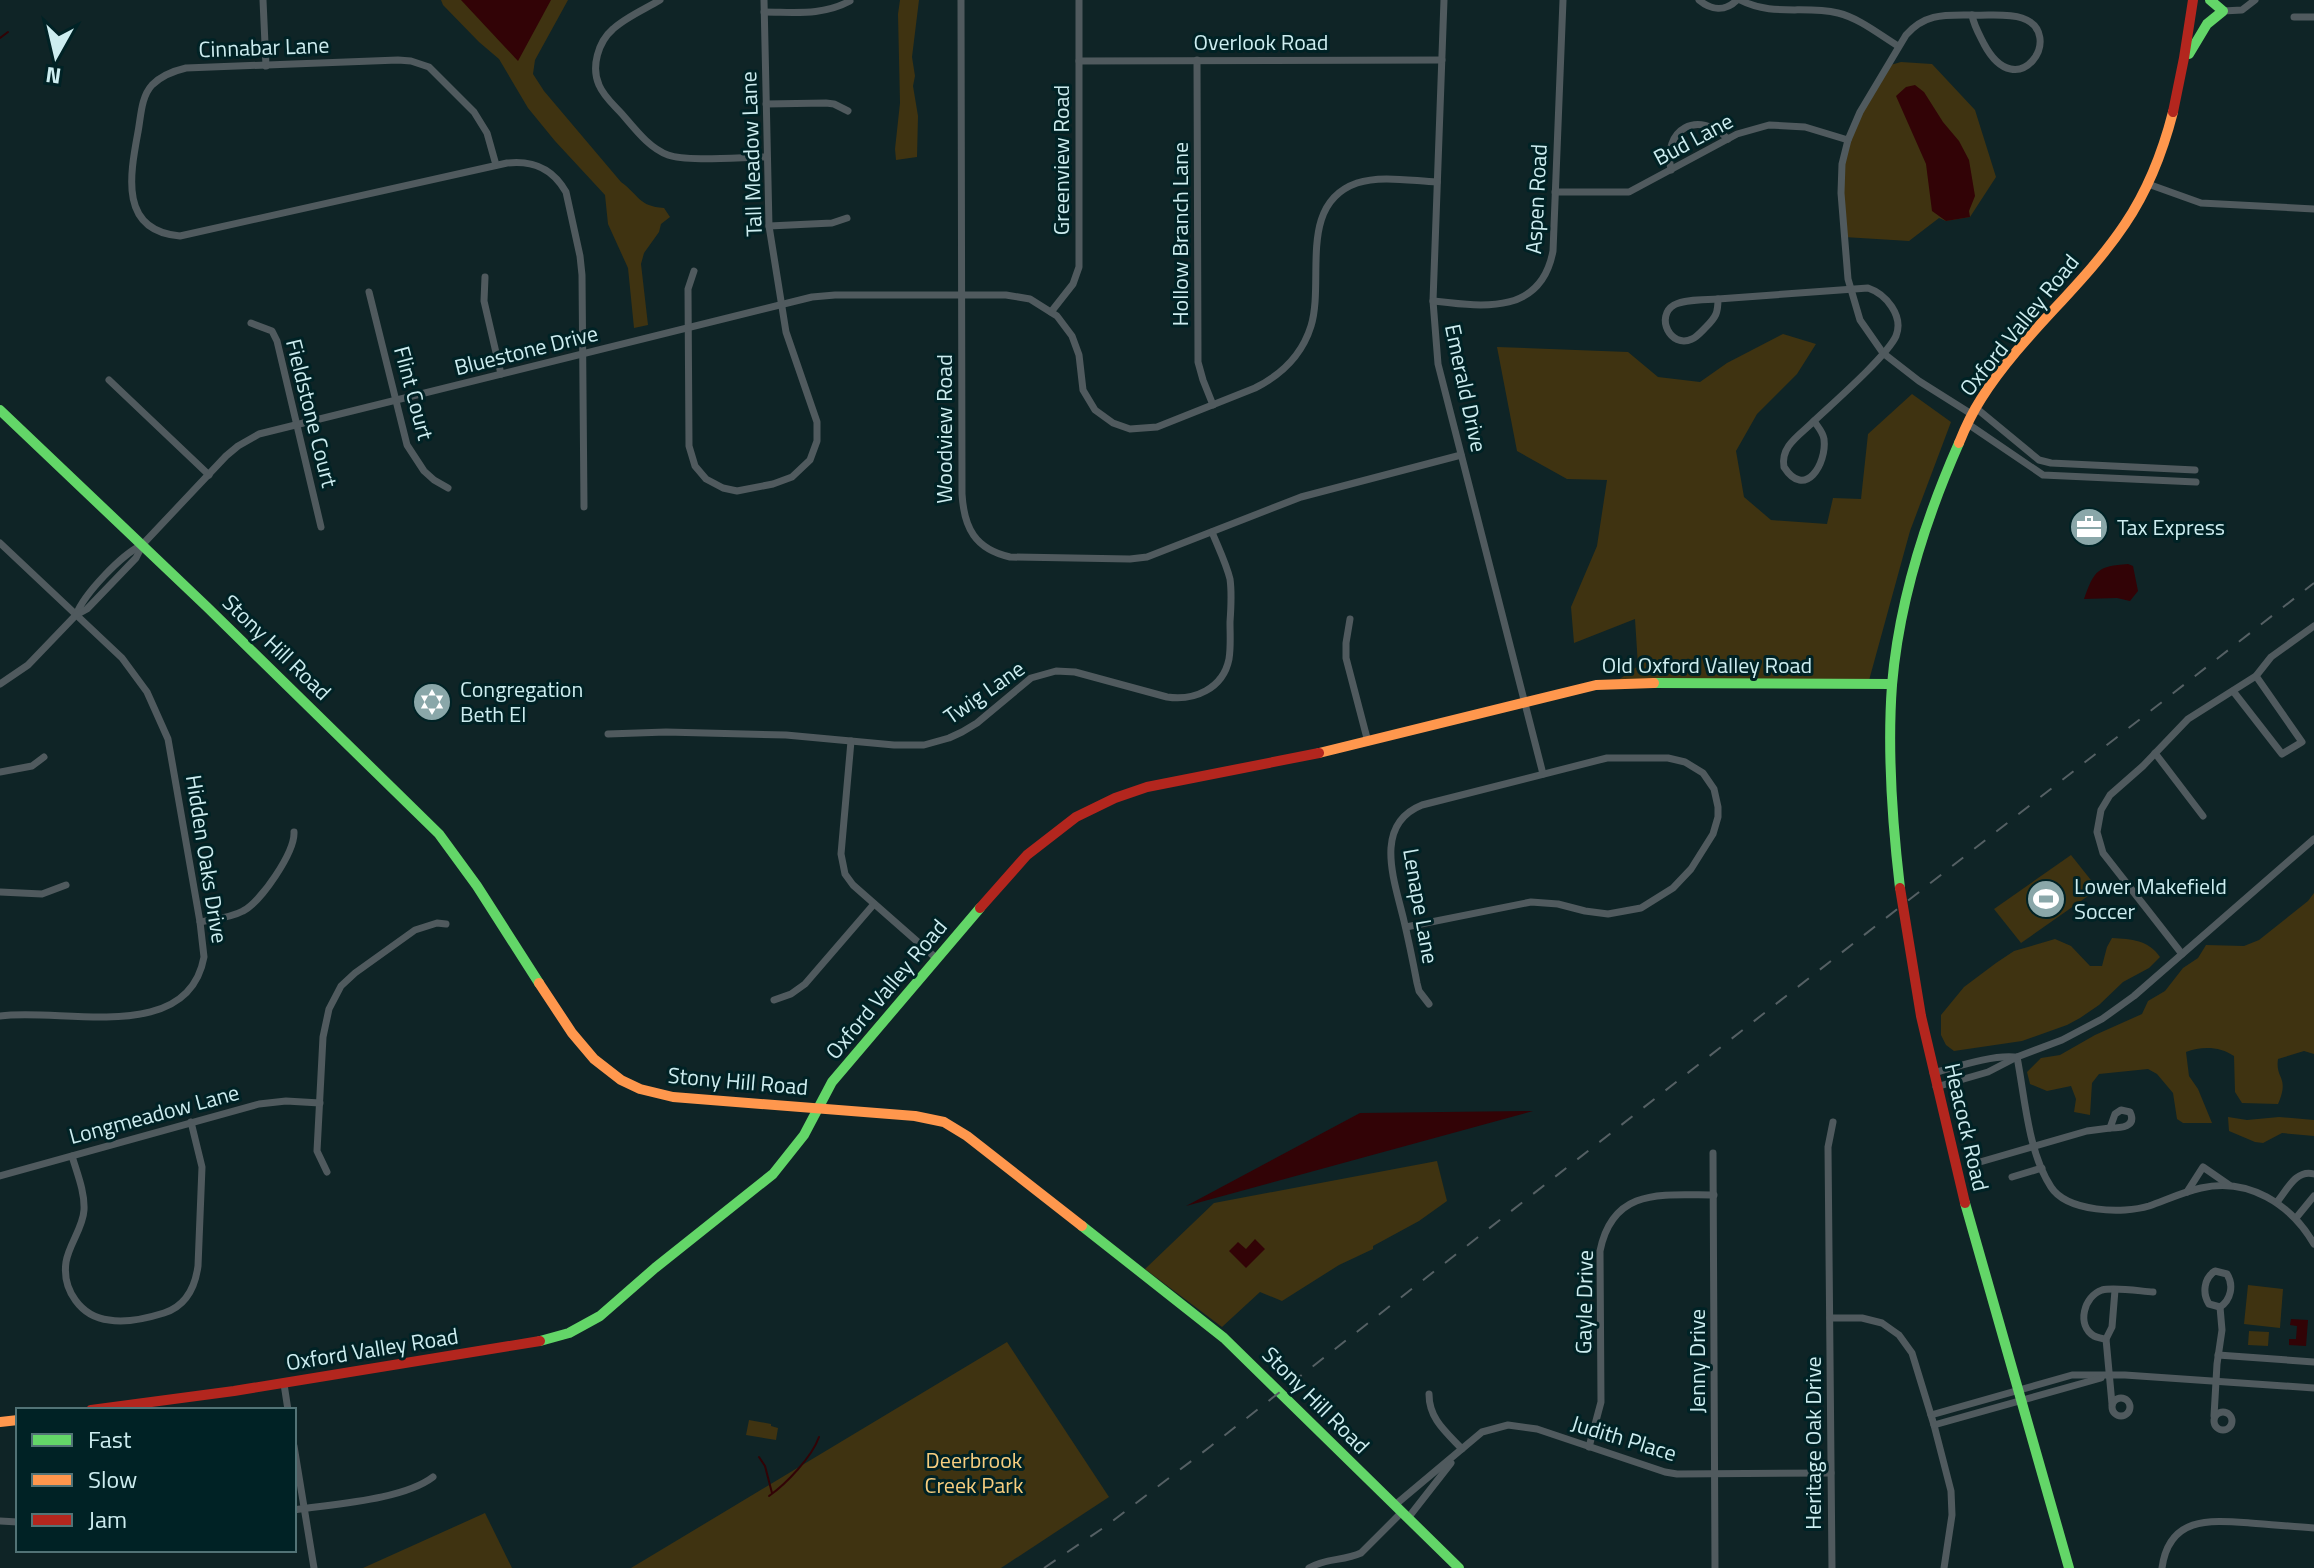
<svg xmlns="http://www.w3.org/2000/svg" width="2314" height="1568" font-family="'Titillium Web',sans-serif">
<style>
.green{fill:#3f3311}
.water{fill:#320306}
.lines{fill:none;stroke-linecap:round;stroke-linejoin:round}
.stream{stroke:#320306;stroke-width:2}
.street{stroke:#505a5e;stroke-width:7}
.fast{stroke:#63d668;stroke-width:10}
.slow{stroke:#ff974d;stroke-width:10}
.jam{stroke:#b3261e;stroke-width:10}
.rail{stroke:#556064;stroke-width:2;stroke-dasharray:14 14;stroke-linecap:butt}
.labels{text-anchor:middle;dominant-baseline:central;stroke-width:6;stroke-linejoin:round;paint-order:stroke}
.street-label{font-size:22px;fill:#cdedf0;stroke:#002225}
.poi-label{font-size:22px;fill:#cdedf0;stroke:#002225;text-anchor:start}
.park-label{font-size:22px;fill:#f7ce7f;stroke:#002225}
</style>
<rect width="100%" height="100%" fill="#0f2426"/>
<g class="green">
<path d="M441,0H568L535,60L533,74L544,91L621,182C640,196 638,206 664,208L670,217L661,224L659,232L644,253L641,264L648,325L634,328L628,268L608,224L605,195L555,141L528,108L499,59L479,42L443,5Z"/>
<polygon points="900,0 919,0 912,57 915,76 913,86 918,116 917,157 896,160 895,149 900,103 898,14"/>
<polygon points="1901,62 1932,64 1975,110 1996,177 1970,217 1946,221 1939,218 1909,241 1844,237 1841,193 1848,140 1887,66"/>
<polygon points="1783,334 1816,344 1797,374 1757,414 1736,451 1744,497 1771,520 1827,524 1833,498 1861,499 1868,434 1912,394 1951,422 1910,531 1868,684 1614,683 1638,666 1635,619 1574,643 1571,607 1597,546 1607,480 1567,479 1517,451 1497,347 1628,352 1658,377 1700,382 1727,363"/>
<polygon points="2071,855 2098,889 2021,943 1994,909"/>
<path d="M2314,893V1054L2304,1051L2278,1059C2275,1080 2290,1076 2278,1104L2242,1103L2235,1092L2234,1056C2220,1046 2201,1046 2186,1052L2189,1076L2198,1089L2212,1123H2183L2177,1119L2173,1093L2157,1074L2148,1069L2099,1074L2092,1083L2090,1115L2074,1112L2076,1099L2071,1086L2047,1091L2030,1084L2027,1072L2041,1058L2060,1055L2095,1035L2142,1014L2148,1001L2165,991L2183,968L2198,958L2206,945L2244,946L2259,940L2308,901Z"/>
<path d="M2112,938C2132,939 2148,940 2160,957L2149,968L2123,982L2099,1005L2080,1018L2067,1025L2022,1041L1954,1051L1946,1045L1941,1035V1015L1964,987L1996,963L2014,951L2055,939L2071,946L2090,966H2102L2107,947Z"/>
<polygon points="2228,1117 2247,1120 2279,1117 2314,1120 2314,1136 2282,1133 2263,1143 2255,1142 2229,1131"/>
<polygon points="1437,1161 1447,1201 1419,1221 1373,1246 1373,1249 1339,1265 1282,1301 1260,1292 1222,1327 1145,1269 1214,1203"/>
<polygon points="2248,1285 2283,1289 2280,1328 2244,1324"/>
<polygon points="2249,1331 2269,1332 2268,1346 2248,1345"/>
<polygon points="1007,1342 1109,1497 1001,1568 631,1568"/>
<polygon points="749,1420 771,1424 771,1426 778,1428 776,1440 746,1435"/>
<polygon points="485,1513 512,1568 363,1568"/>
</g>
<g class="water">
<polygon points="461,0 551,0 518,61"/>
<polygon points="1915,85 1924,92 1943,122 1959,141 1969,160 1975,196 1969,211 1970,217 1946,221 1932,211 1926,164 1896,96 1906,87"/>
<path d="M2128,564L2133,566L2138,591L2130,601L2117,598L2084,599C2094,570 2098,566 2128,564Z"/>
<polygon points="1533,1111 1186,1206 1360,1113"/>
<polygon points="1255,1239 1265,1249 1246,1268 1229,1251 1238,1242 1246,1249"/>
<polygon points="2291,1319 2308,1320 2306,1346 2289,1345 2289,1339 2296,1339 2297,1326 2290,1325"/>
</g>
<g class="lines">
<g class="stream">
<polyline points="0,38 8,32"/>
<polyline points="759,1457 765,1466 772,1493"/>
<path d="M769,1496C786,1484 812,1457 819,1437"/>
</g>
<g class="street">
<polyline points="263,0 266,66"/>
<path d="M660,0C645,9 626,17 613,29C598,42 591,67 599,85C604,97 614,105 622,114C635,129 649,148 668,155C687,162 743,157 766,157"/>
<path d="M961,0L962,494C964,528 975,549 1010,557L1130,559L1147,557L1301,497L1461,455"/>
<polyline points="1444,0 1433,301 1438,364 1543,774"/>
<path d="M1699,0C1711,10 1725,12 1737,0"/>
<path d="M1740,0C1773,17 1804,5 1838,13C1859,18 1880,35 1898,46"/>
<polyline points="2223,11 2242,10 2255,0"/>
<path d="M764,12C795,12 822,16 850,1"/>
<path d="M1972,15C1945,15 1925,13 1906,35L1860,112L1848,140L1842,164L1841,193L1848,279L1860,320L1883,353L1919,381L1973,415"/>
<path d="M1972,15C1987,16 2007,13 2022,18C2067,33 2018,108 1984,44C1979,34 1974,26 1972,15Z"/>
<polyline points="2294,17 2314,17"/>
<polyline points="1197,60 1198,362 1203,380 1213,405"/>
<polyline points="1079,61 1442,60"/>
<polyline points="766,104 826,103 834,104 848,111"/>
<path d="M496,165L487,133L474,112L429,67L411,61L398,60L186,68C173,71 162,75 152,85C141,97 141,116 138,132C130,175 119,231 180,236L507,163C534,160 553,169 566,192L580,256L582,275L584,507"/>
<path d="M1671,170C1662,129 1698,109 1728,139"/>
<polyline points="2148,184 2201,203 2314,209"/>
<polyline points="1555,192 1629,192 1737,134 1769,125 1805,127 1848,140"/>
<polyline points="769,226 832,223 847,218"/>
<polyline points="694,271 688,289 689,446 695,466 706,479 723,488 737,491 773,484 792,477 810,460 817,441 817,422 786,332 769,226 764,0"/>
<polyline points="485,277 484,301 501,374"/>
<polyline points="369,292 407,445 424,471 434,480 448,488"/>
<path d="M1718,299L1868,288C1886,294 1904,316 1896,336C1887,356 1832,404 1814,421"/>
<path d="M1718,299C1718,313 1716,317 1706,327C1702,331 1697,337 1692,339C1670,349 1655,316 1674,305C1685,299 1705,300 1718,299Z"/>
<path d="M1433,301C1484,307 1541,315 1553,251L1563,0"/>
<polyline points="1051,312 1073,284 1079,267 1079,0"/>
<polyline points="251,323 272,331 277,341 321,527"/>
<polyline points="109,380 209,475"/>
<polyline points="1976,408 2039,460 2051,463 2195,470"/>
<path d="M1814,421C1818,427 1823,432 1824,439C1827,464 1805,500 1784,467C1780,446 1800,435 1814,421Z"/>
<polyline points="1968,424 2043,475 2196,482"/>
<path d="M0,543L122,658L147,692L168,739L200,922L204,957C188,1046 61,1007 0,1016"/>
<path d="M76,615C84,594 121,555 142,545"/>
<polyline points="1350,619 1346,643 1346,658 1368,742"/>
<path d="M0,684L28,665L76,615L87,609L136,558L143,544L226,456L238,446L259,434L812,297L835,295H1006L1030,299L1057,316L1072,336L1079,355L1083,390L1095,410L1113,423L1130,429L1157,427L1255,388C1281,375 1302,355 1311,326C1325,280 1297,204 1357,183C1381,175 1412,181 1437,182"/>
<polyline points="2233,691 2282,754 2302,742 2256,676"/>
<path d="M608,734L666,732L786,735L894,745H924L949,738L962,732L977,723L1031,678L1056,671L1075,672L1167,697C1194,701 1223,689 1229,659C1231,647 1230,634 1230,622C1231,608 1232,593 1230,579C1226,563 1218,547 1212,532"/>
<polyline points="851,741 841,854 845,874 853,885 936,958"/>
<polyline points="2155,753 2203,816"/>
<polyline points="0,772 32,766 44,757"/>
<polyline points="0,892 42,894 66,885"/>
<path d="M200,922C214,919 230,918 243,911C261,902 295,852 294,832"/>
<path d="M1406,927L1531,902L1558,904L1585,911L1608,914L1641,908L1673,888L1691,869L1713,834L1718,817V807L1714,789L1703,773L1685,762L1668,758H1607L1422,805C1372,825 1395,882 1404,921C1409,942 1413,962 1417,983L1419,991L1429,1004"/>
<polyline points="2182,954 2103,853 2097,832 2101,810 2110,795 2143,766 2188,719 2256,676 2271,657 2314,626"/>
<polyline points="774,1000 791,994 805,984 874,904"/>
<path d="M2017,1057C2025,1098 2028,1152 2051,1187C2067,1212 2123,1214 2149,1206C2166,1200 2183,1192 2201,1188C2248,1177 2291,1204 2314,1244"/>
<path d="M1933,1073C1956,1067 1992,1055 2014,1057"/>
<polyline points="1936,1087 1988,1072 2017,1057 2062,1040 2102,1019 2134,996 2314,839"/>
<path d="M2121,1110L2130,1112C2137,1127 2121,1128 2110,1128L2115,1114Z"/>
<polyline points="1713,1153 1715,1568"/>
<path d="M72,1156C77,1173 85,1192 84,1210C83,1228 69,1244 66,1262C62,1290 81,1317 109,1320C125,1323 148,1318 164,1313C186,1306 195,1288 198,1266L202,1167L191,1122"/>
<polyline points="1980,1162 2087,1131 2110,1128"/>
<polyline points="327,1172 317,1151 323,1037 329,1009 341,986 355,973 415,930 437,923 446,924"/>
<polyline points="0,1176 259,1104 286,1101 320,1103"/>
<polyline points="2012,1177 2042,1168"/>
<polyline points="2187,1192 2203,1167 2229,1185"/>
<path d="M2277,1202C2287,1190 2296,1169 2314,1174"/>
<polyline points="2296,1218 2314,1196"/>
<path d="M2215,1271L2227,1274C2234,1285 2231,1300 2220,1307L2209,1304C2202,1293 2204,1278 2215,1271Z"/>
<polyline points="1830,1318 1862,1318 1882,1323 1899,1335 1912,1353 1934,1425 1951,1491 1952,1515 1944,1568"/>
<path d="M2106,1339C2103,1339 2096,1337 2094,1336C2076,1325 2084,1296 2102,1290C2114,1287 2139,1291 2153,1292"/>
<polyline points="2218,1355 2314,1362"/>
<polyline points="284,1384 288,1410"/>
<path d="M1429,1394C1429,1419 1446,1432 1462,1449"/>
<circle cx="2121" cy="1407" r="9"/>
<polyline points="2112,1404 2106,1339 2112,1327 2115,1290"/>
<circle cx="2223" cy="1421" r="9"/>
<polyline points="1931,1415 2072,1375 2125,1375 2314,1388"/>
<polyline points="2214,1416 2217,1364 2222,1330 2220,1307"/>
<polyline points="1934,1425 2101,1378"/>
<polyline points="294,1446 314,1568"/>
<path d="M1589,1447L1601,1402L1600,1251C1613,1187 1662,1195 1714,1195"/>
<polyline points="1395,1505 1482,1432 1508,1425 1537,1429 1665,1472 1677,1474 1831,1473"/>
<path d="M294,1510C333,1504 403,1500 433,1477"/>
<polyline points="1408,1518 1451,1463"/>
<polyline points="0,1521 18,1522"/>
<path d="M1309,1568C1325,1558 1344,1561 1361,1553L1402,1512"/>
<polyline points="1832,1568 1828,1147 1833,1122"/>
<path d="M2162,1568C2169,1516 2210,1520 2250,1523C2272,1525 2293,1526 2314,1528"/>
</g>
<g class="fast">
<polyline points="2189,54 2207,24 2223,11 2210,0"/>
<polyline points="0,410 207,607 439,834 477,886 539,983"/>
<polyline points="1654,683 1892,684"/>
<path d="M1900,888C1892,820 1887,753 1892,685C1899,601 1925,520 1959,443"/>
<polyline points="1965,1203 2069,1568"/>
<polyline points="1082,1226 1224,1338 1459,1568"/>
<polyline points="540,1341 569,1333 600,1316 655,1268 773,1174 804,1135 832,1082 980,908"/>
</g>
<g class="slow">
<path d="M1959,443C1965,428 1972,413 1981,399C2021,335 2083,287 2125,224C2148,190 2163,151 2173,112"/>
<polyline points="1319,753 1596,685 1654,683"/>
<polyline points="539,983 572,1033 594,1059 621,1080 640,1089 673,1097 915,1116 944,1122 967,1136 1082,1226"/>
<polyline points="0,1422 18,1420"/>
</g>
<g class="jam">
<polyline points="2173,112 2184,58 2193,0"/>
<polyline points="1900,888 1921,1016 1965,1203"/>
<polyline points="980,908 1027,855 1076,817 1115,798 1147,787 1319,753"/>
<polyline points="91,1410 234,1391 540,1341"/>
</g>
<polyline class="rail" points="1044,1568 1106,1526 1211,1446 2314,583"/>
</g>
<defs>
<g id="office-disc" transform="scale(2)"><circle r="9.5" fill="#8aa7a9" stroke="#002225"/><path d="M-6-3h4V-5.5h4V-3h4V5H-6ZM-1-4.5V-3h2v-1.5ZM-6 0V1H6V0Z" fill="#fff"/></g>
<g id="synagogue-disc" transform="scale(2)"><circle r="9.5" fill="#8aa7a9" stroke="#002225"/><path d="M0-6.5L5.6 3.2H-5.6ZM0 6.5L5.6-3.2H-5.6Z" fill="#fff"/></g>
<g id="stadium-disc" transform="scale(2)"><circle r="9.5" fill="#8aa7a9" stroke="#002225"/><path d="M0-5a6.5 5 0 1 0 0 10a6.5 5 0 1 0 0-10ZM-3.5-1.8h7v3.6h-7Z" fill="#fff"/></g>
</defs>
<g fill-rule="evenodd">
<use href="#office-disc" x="2089" y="527"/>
<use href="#synagogue-disc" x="432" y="702"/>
<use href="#stadium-disc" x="2046" y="899"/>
</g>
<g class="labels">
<g class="street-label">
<text x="1261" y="42">Overlook Road</text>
<text transform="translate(264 47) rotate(-2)">Cinnabar Lane</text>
<text transform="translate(1693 139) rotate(-28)">Bud Lane</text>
<text transform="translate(751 154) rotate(-92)">Tall Meadow Lane</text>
<text transform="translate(1061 160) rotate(-90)">Greenview Road</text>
<text transform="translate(1536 199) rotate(-87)">Aspen Road</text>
<text transform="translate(1180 234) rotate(-90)">Hollow Branch Lane</text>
<text transform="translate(2019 325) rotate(-51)">Oxford Valley Road</text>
<text transform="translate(526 350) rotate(-14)">Bluestone Drive</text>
<text transform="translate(1466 388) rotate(78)">Emerald Drive</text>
<text transform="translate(414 393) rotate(75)">Flint Court</text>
<text transform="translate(312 413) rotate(76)">Fieldstone Court</text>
<text transform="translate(944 429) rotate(-90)">Woodview Road</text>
<text transform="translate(277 647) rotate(44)">Stony Hill Road</text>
<text x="1707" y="665">Old Oxford Valley Road</text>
<text transform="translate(984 692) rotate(-35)">Twig Lane</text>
<text transform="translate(207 859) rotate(81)">Hidden Oaks Drive</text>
<text transform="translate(1421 906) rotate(80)">Lenape Lane</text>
<text transform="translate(886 989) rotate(-50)">Oxford Valley Road</text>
<text transform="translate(738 1081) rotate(5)">Stony Hill Road</text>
<text transform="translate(154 1114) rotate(-15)">Longmeadow Lane</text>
<text transform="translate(1967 1127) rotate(77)">Heacock Road</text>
<text transform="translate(1584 1302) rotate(-89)">Gayle Drive</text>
<text transform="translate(372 1349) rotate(-9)">Oxford Valley Road</text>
<text transform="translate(1697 1361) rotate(-90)">Jenny Drive</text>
<text transform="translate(1316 1400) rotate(45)">Stony Hill Road</text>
<text transform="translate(1624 1438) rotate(17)">Judith Place</text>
<text transform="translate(1813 1443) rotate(-90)">Heritage Oak Drive</text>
</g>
<g class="poi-label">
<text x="2117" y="527">Tax Express</text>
<text x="460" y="689">Congregation<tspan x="460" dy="25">Beth El</tspan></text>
<text x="2074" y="886">Lower Makefield<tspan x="2074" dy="25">Soccer</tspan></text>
</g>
<g class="park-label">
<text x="974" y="1460">Deerbrook<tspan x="974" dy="25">Creek Park</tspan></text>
</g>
</g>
<rect x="16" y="1408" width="280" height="144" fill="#002225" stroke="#527376" stroke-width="2"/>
<rect x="32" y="1434" width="40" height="12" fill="#63d668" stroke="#527376" stroke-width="2"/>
<text x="88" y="1448" font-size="24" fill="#cdedf0">Fast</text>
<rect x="32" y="1474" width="40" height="12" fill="#ff974d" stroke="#527376" stroke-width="2"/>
<text x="88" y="1488" font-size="24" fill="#cdedf0">Slow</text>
<rect x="32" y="1514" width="40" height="12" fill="#b3261e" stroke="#527376" stroke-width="2"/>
<text x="88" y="1528" font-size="24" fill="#cdedf0">Jam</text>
<g transform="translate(56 56) rotate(188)" stroke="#002225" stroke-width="6" paint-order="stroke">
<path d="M0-6L14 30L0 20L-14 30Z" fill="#cdedf0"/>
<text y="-12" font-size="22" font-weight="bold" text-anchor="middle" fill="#cdedf0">N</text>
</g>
</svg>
